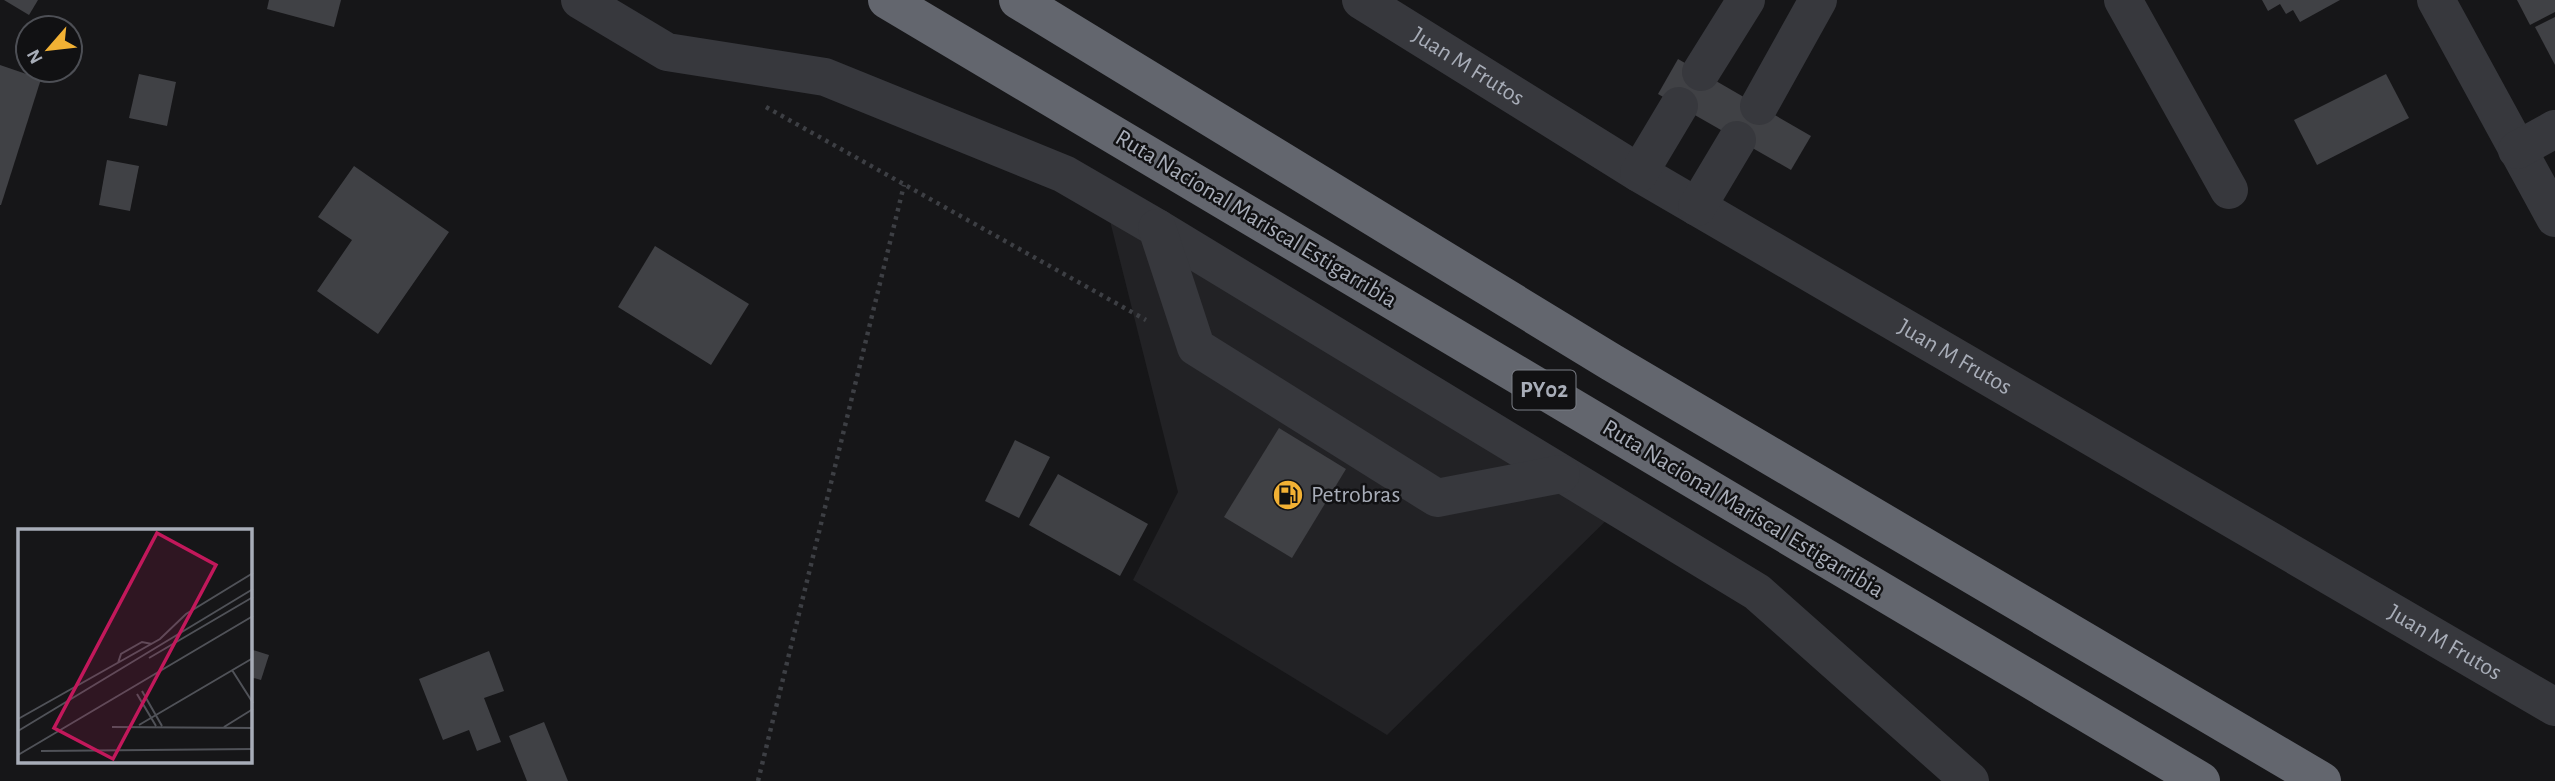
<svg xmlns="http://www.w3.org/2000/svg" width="2555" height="781" font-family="'Alegreya Sans',sans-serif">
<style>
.built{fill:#222225}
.building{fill:#404145}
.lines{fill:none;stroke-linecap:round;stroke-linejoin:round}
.path{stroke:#3d3f44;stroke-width:4.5;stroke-dasharray:3.5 5;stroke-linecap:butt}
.minor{stroke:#37383d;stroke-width:38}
.highway{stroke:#63666e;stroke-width:38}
.labels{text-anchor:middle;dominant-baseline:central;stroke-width:5;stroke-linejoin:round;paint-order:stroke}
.shield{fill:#111113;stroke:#7b7e86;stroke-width:2}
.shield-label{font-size:23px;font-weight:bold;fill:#a8adb8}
.street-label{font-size:24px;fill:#a8adb8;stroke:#111113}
.poi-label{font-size:24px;fill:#a8adb8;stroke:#111113;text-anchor:start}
.inset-road{fill:none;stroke:#505258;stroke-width:2}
.view{fill:#c2185b;fill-opacity:0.15;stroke:#c2185b;stroke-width:3.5}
.inset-edge{fill:none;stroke:#a8adb8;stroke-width:3.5}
</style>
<rect width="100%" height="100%" fill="#161618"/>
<polygon class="built" points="1098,173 1624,503 1387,735 1133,580 1178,492"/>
<g class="building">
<polygon points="4,0 38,0 29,15"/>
<polygon points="269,0 341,0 334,27 267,9"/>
<polygon points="2262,0 2340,0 2300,22 2293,10 2286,14 2280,4 2268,11"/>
<polygon points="2517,0 2555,0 2555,12 2530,25"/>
<polygon points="2555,17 2555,65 2535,27"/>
<polygon points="1678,59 1811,136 1791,170 1658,94"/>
<polygon points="0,65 41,79 1,205 0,205"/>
<polygon points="139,74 176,82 167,126 129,118"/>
<polygon points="2386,74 2409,118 2317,165 2294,120"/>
<polygon points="107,160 139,166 130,211 99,205"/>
<polygon points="354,166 449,232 378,334 317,291 352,240 318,217"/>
<polygon points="655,246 749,304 711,365 618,307"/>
<polygon points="1279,428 1346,469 1292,558 1224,517"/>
<polygon points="1015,440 1050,457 1019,518 985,501"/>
<polygon points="1058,474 1148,524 1120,576 1029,525"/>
<polygon points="250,649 269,655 261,680 250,677"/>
<polygon points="489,651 504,691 484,698 501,742 477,751 469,730 443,740 419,679"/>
<polygon points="544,722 568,781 527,781 509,736"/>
</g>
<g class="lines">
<g class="path">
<polyline points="766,107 1146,320"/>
<polyline points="758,781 904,185"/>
</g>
<g class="minor">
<polyline points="580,0 667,52 825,77 1064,174 1157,228 1757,592 1970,781"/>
<path id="s1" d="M1361,0L1639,173L2555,707"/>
<polyline points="2123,0 2229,190"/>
<polyline points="2436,0 2555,218"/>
<polyline points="1701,72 1746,0"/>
<polyline points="1759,106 1818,0"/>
<polyline points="2517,150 2555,129"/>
<polyline points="1639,173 1679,106"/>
<polyline points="1697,207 1737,140"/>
<polyline points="1157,228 1196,347 1437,498 1561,474"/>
</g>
<g class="highway">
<polyline points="887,0 2201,781"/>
<polyline points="1018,0 1611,362 2322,781"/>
</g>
</g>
<defs>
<g id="fuel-disc" transform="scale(1.575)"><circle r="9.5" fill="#f2b134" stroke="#111113"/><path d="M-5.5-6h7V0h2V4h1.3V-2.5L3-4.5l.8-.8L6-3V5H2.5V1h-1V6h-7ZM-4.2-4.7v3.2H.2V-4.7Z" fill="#111"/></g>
</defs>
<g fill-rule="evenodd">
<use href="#fuel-disc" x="1288" y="495"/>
</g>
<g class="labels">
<rect class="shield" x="1512.5" y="370.5" width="63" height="39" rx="5"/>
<g class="shield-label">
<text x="1544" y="390">PY02</text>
</g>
<g class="street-label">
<text stroke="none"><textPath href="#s1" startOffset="126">Juan M Frutos</textPath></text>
<text transform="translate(1256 219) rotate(31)">Ruta Nacional Mariscal Estigarribia</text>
<text stroke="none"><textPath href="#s1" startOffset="693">Juan M Frutos</textPath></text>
<text transform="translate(1743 509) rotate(31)">Ruta Nacional Mariscal Estigarribia</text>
<text stroke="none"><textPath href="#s1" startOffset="1260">Juan M Frutos</textPath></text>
</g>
<g class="poi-label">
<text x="1311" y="495">Petrobras</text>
</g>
</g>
<g transform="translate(18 529)">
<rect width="234" height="234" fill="#161618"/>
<path class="inset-road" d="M131,129L235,68M100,134L103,125L124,113L134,115M214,141L235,174M124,162L144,197M119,165L138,197M0,190L142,110L168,85L235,44M121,196L235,129M94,198L235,199M206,198L235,180M0,202L235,60M23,222L235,220M0,226L235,87"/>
<path class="view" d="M139,4L198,36L95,230L36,199Z"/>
<rect width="234" height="234" class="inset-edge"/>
</g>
<g transform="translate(49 49) rotate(242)"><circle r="33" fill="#111113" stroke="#4d4f55" stroke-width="2"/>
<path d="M0-5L12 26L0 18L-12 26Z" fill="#f2b134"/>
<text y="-10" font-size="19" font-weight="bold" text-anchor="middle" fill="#a8adb8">N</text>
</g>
</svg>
